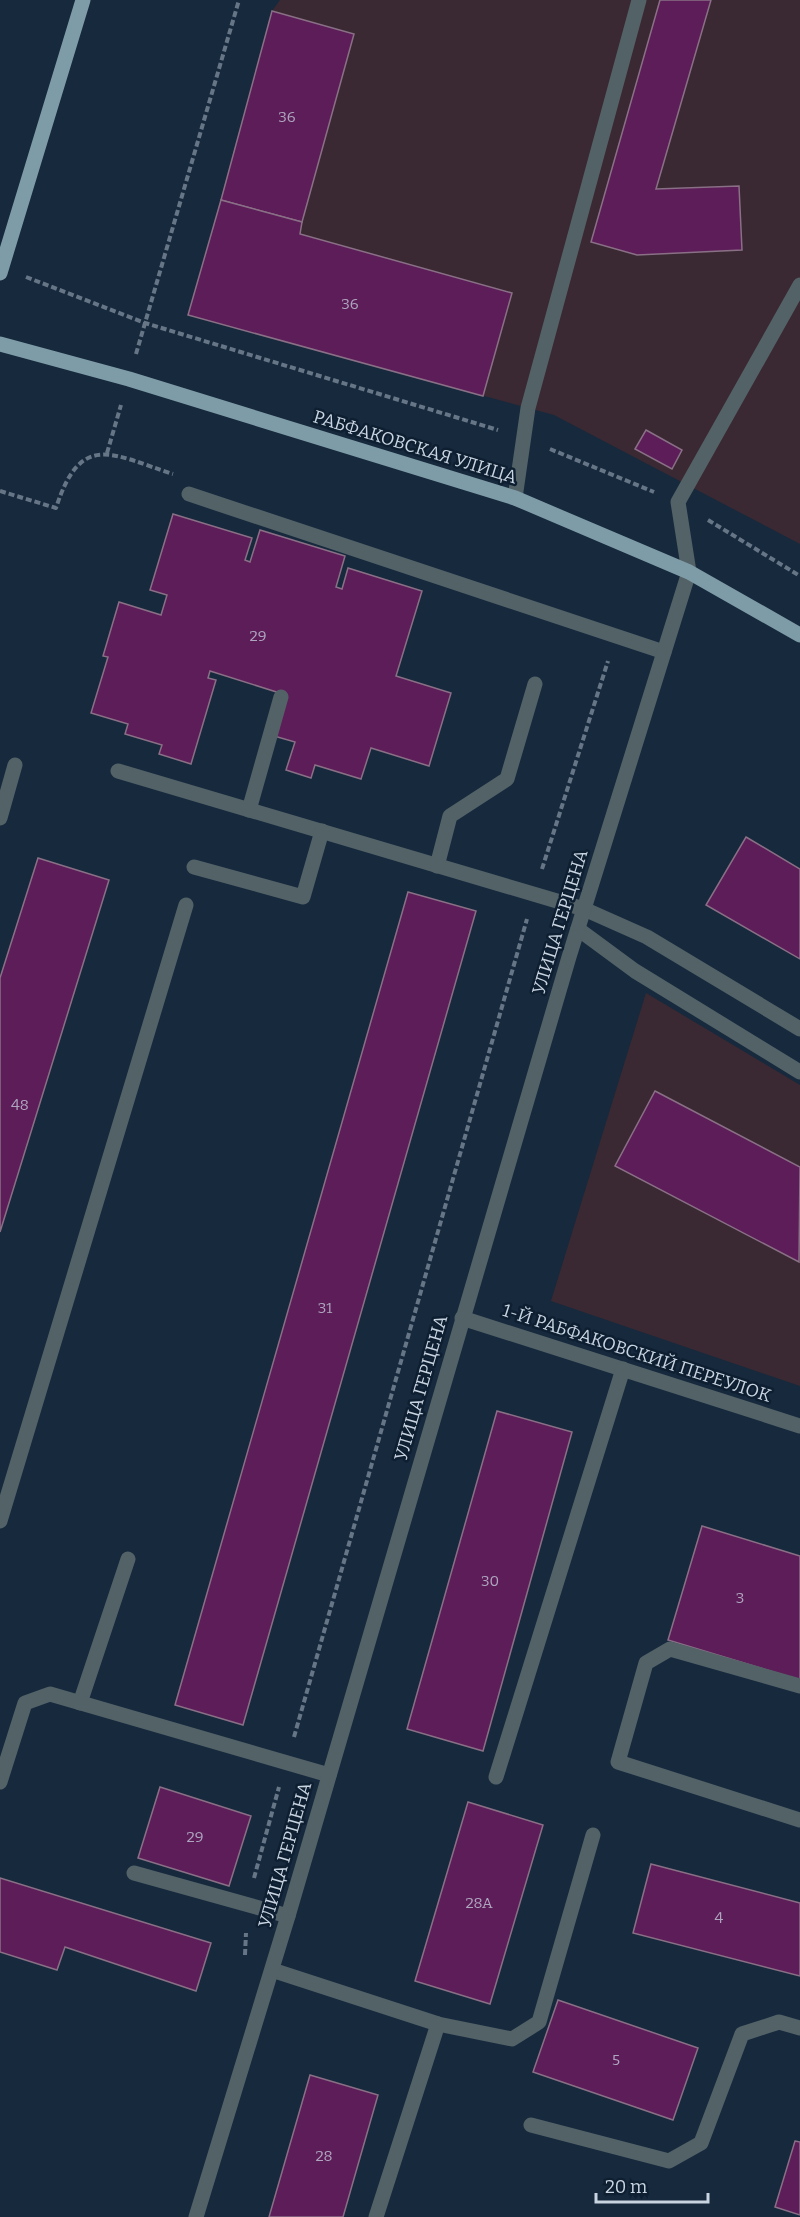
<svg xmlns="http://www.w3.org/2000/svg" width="800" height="2217" font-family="Bitter,serif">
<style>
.education{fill:#3a2932}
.building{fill:#5d1d58;stroke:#897086;stroke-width:1.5}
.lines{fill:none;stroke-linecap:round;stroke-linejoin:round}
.path{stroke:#677687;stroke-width:4;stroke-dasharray:6 3;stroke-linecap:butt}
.minor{stroke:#536267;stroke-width:15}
.major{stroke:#7e9ca7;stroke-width:15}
.labels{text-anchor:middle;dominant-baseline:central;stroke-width:5;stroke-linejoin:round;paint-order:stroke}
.number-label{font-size:15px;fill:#aea6bf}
.street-label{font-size:18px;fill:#c9d4e1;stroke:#0e1f32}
</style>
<rect width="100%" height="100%" fill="#17293d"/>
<g class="education">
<polygon points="280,0 800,0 800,544 554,415 189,315 272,11"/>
<polygon points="646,993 800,1085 800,1386 551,1301"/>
</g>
<g class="building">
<polygon points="660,0 711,0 656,189 739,186 742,250 637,255 591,242"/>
<polygon points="272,11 354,34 302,222 221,200"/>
<polygon points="221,200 302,222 300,234 512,293 483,396 188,315"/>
<polygon points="646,430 682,450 672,469 635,449"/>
<polygon points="173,514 252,538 245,560 250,562 260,530 345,556 336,587 342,589 348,568 422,591 396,676 451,693 429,766 371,748 361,779 315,765 311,778 286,770 295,742 274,736 286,695 210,671 208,678 216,680 191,764 159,754 162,745 125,734 128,724 91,713 108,657 103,656 119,602 161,615 167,595 150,590"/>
<polygon points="746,837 800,869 800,959 706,905"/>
<polygon points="38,858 109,880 0,1232 0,978"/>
<polygon points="408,892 476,911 243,1725 175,1705"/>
<polygon points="655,1091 800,1167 799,1262 615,1166"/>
<polygon points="497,1411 572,1432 483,1751 407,1729"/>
<polygon points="702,1526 800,1556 800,1680 668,1640"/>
<polygon points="160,1787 251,1816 229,1886 138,1858"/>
<polygon points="468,1802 543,1825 490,2004 415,1981"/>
<polygon points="651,1864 800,1903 800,1976 633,1933"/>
<polygon points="0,1878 211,1943 196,1991 65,1947 57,1970 0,1952"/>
<polygon points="558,2000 698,2048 673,2120 533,2072"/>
<polygon points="310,2075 378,2095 343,2217 269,2217"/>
<polygon points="795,2141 800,2142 800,2215 775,2207"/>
</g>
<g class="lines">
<g class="path">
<polyline points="26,277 145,323 498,430"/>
<polyline points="136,354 239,0"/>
<polyline points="550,449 654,492"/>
<polyline points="107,453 121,405"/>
<path d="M0,491L56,508C81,430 113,455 173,474"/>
<polyline points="708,520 800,576"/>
<polyline points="542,869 608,661"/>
<polyline points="294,1737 527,919"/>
<polyline points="254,1878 279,1787"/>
<polyline points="245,1955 246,1933"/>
</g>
<g class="minor">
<polyline points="189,494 664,652"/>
<polyline points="515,498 528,408 639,0"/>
<polyline points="118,771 584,909 647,937 800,1029"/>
<polyline points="249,810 281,697"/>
<polyline points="0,818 15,765"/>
<polyline points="437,866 450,816 507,779 535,684"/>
<polyline points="194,867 303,897 322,831"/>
<polyline points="578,929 635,971 800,1072"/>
<polyline points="462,1318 800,1426"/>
<polyline points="0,1521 186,905"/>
<polyline points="800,1686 670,1649 646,1663 618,1762 800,1820"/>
<polyline points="80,1703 128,1559"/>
<polyline points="496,1777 623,1369"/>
<polyline points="0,1782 25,1703 50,1694 329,1775"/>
<polyline points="134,1873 288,1916"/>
<polyline points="272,1970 438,2024 512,2039 539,2022 593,1835"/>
<polyline points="531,2125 669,2161 701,2143 742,2034 779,2022 800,2028"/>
<polyline points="196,2217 288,1916 569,957 689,572 678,502 800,285"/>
<polyline points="376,2217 438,2024"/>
</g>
<g class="major">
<polyline points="0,273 83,0"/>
<polyline points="0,344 129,379 515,498 689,572 800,635"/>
</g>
</g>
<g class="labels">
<g class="number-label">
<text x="287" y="117">36</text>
<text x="350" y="304">36</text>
<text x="258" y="636">29</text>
<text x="20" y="1105">48</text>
<text x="325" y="1308">31</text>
<text x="490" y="1581">30</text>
<text x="740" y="1598">3</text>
<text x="195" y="1837">29</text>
<text x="479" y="1903">28А</text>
<text x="719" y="1918">4</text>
<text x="616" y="2060">5</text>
<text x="324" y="2156">28</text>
</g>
<g class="street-label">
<text transform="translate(415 447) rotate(17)">РАБФАКОВСКАЯ УЛИЦА</text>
<text transform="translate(560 922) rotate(-73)">УЛИЦА ГЕРЦЕНА</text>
<text transform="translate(637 1353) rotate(18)">1-Й РАБФАКОВСКИЙ ПЕРЕУЛОК</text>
<text transform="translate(421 1388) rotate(-74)">УЛИЦА ГЕРЦЕНА</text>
<text transform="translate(285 1855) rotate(-74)">УЛИЦА ГЕРЦЕНА</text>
</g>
</g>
<path d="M596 2193v9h112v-9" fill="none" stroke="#c9d4e1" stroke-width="3"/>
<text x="605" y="2193" font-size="18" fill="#c9d4e1" stroke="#0e1f32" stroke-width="4.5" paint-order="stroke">20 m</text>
</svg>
